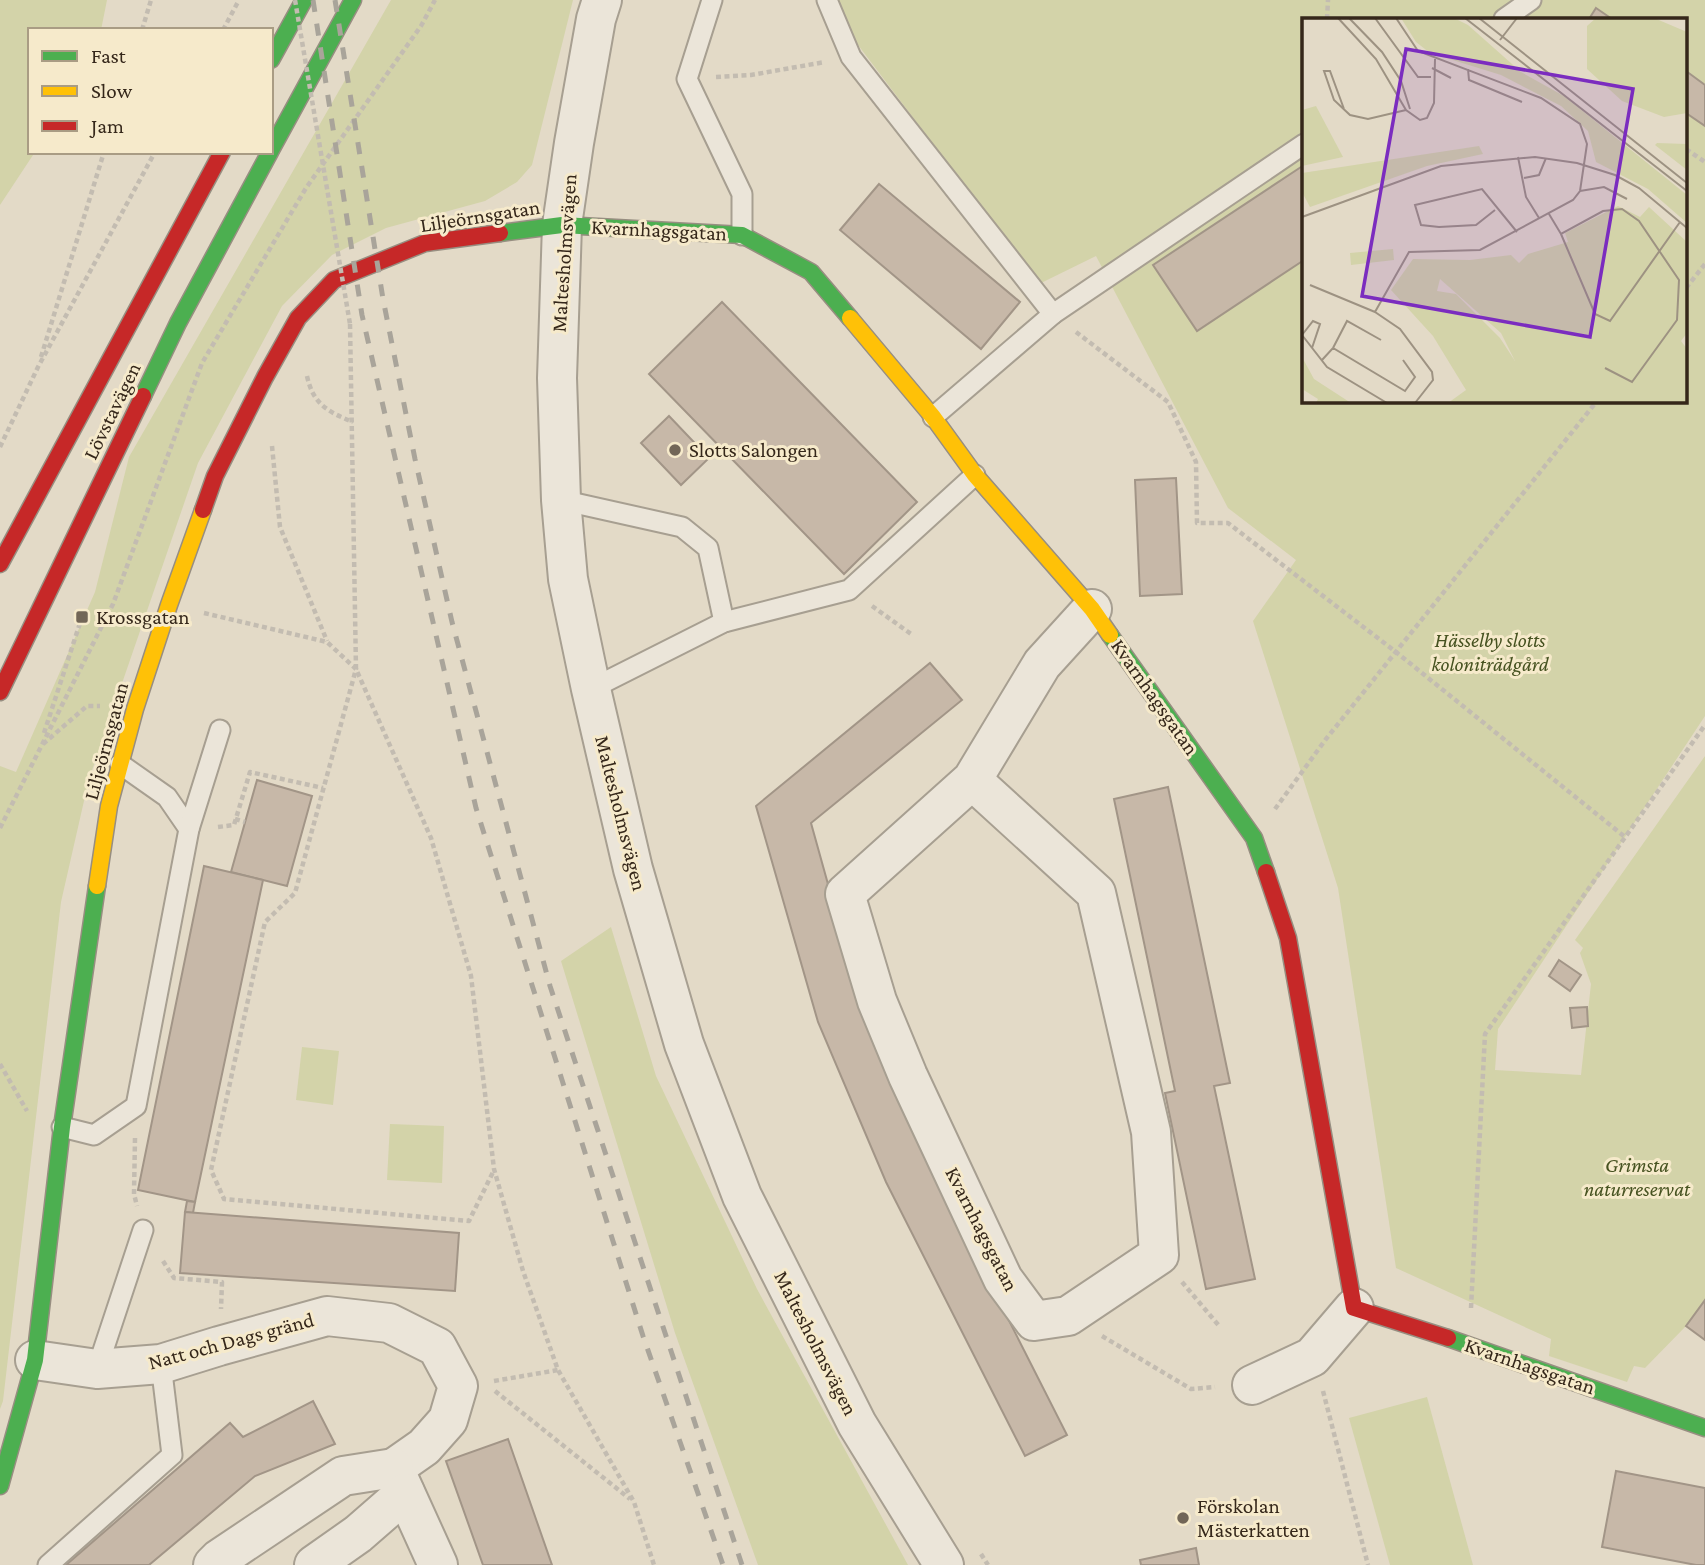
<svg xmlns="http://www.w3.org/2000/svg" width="1705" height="1565" font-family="'Crimson Pro',serif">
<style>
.green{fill:#d3d3a9;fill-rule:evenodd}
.building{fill:#c7b8a8;stroke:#a29587;stroke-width:2}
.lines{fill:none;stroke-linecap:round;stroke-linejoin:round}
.lane-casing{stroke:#a79f91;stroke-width:23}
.street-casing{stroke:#a79f91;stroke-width:42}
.fast-casing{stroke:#978e81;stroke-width:19}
.slow-casing{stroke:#978e81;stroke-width:19}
.jam-casing{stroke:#978e81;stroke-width:19}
.path{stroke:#c3bcb1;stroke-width:4.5;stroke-dasharray:5 3.5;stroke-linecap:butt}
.lane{stroke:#ebe5d9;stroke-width:19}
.street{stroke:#ebe5d9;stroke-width:38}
.fast{stroke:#4caf50;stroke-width:16}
.slow{stroke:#ffc107;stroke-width:16}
.jam{stroke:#c62828;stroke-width:16}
.rail{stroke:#a9a49a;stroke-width:5;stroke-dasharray:12 12;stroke-linecap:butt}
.path-bridge{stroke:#c3bcb1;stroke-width:4.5;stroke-dasharray:5 3.5;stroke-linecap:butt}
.poi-dot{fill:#726657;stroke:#f6eacb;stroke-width:2.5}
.labels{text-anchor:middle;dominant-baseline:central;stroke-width:6;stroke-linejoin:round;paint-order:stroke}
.street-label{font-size:21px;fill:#35271a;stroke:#f6eacb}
.poi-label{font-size:21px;fill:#35271a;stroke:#f6eacb;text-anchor:start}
.park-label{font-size:21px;font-style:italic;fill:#465220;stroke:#f6eacb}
.inset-road{fill:none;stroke:#9d9282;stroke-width:2}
.view{fill:#7b2cbf;fill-opacity:0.15;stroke:#7b2cbf;stroke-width:3.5}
.inset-edge{fill:none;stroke:#35271a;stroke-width:3.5}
</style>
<rect width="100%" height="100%" fill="#e3dac7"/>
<g class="green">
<polygon points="0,0 107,0 101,30 30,30 30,152 35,152 0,205"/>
<polygon points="391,0 573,0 532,165 517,182 485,201 386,228 332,255 282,306 198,463 89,779 61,902 3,1401 0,1409 0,766 16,772 95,592 129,457"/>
<path d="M824,0H1705V716L1498,1029L1495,1070L1581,1075L1591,984L1580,953L1583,948L1575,940L1705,756V1300L1686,1326L1645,1368L1634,1366L1627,1382L1549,1356L1551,1339L1396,1268L1338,888L1253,621L1296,560L1228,508L1096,256L1039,284ZM1304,19H1686V401H1304Z"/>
<polygon points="611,927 656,1076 757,1289 908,1565 758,1565 675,1333 561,961"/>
<polygon points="302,1047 339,1051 333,1105 296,1100"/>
<polygon points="390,1124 444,1126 442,1183 387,1180"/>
<polygon points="1427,1397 1473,1565 1390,1565 1349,1418"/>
</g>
<g class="building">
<polygon points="1596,8 1612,19 1589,19"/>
<polygon points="1686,71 1705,85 1705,126 1686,113"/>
<polygon points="1304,165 1304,260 1197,331 1153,265"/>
<polygon points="879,184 1020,302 981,349 840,230"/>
<polygon points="722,302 917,502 844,574 649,374"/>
<polygon points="669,416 709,458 681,485 641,443"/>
<polygon points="1176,478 1182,594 1140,596 1135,480"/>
<polygon points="930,663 962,700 811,823 863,1010 928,1161 1067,1435 1025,1456 886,1182 818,1022 756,806"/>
<polygon points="257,780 312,796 287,886 231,872"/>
<polygon points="1168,787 1230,1083 1214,1086 1255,1279 1206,1289 1165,1093 1175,1091 1114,799"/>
<polygon points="204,866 263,880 195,1202 138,1190"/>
<polygon points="1559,960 1581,975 1570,991 1549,976"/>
<polygon points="1587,1007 1588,1026 1572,1028 1570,1008"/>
<polygon points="187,1201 195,1202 193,1213 185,1212"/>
<polygon points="185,1212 459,1233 455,1291 180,1273"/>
<polygon points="1705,1300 1705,1340 1686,1326"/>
<polygon points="313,1401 335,1444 255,1476 149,1565 66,1565 230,1423 243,1437"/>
<polygon points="508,1439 552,1565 483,1565 446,1461"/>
<polygon points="1616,1471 1705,1488 1705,1565 1696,1565 1602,1547"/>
<polygon points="1196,1548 1199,1565 1141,1565 1140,1560"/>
</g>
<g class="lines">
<g class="lane-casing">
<g id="lane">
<polyline points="712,0 687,79 742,194 742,235"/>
<polyline points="827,0 851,57 1053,314 933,417"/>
<polyline points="1504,19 1531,0"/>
<polyline points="1053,314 1304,144"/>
<polyline points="561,500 682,527 708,548 724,622"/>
<polyline points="591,689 724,622 849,590 975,475"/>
<polyline points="120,764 167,797 189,829"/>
<polyline points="62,1127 94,1135 136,1106 189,829 220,730"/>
<polyline points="97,1369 143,1230"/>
<polyline points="48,1565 172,1455 161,1364"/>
</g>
</g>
<g class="street-casing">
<g id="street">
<polyline points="602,0 596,19 574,143 562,225 557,378 561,500 568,579 591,689 633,869 684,1044 742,1196 857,1424 944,1565"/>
<polyline points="972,780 1096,893 1151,1132 1159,1255 1068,1316 1034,1321 1003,1279 908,1076 877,1001 845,894 972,780 1042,664 1092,609"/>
<polyline points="35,1360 97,1369 161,1364 219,1346 327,1316 389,1323 437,1347 458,1386 448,1420 424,1447 394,1468 438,1565"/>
<polyline points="1252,1385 1312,1357 1354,1308"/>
<polyline points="213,1565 219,1559 343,1476 394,1468"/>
<polyline points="314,1565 358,1534 405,1493"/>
</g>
</g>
<g class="fast-casing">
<g id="fast">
<polyline points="271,60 304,0"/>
<polyline points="271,150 353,0"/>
<polyline points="500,233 562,225 742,235 811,272 850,318"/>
<polyline points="143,396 178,323 270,152"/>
<polyline points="1110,635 1254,838 1266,872"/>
<polyline points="1448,1338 1705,1428"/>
<polyline points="0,1486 35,1360 62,1127 97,886"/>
</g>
</g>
<g class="slow-casing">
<g id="slow">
<polyline points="850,318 933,417 975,475 1092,609 1110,635"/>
<polyline points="97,886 109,806 135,709 169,605 203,510"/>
</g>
</g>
<g class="jam-casing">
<g id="jam">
<polyline points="203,510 215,476 265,377 298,318 334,280 425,243 500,233"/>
<polyline points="0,564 222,152"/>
<polyline points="0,692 143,396"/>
<polyline points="1266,872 1288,938 1354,1308 1448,1338"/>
</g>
</g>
<g class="path">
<polyline points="1327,19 1328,0"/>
<polyline points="142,30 151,0"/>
<polyline points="223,30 239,0"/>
<polyline points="716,77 751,75 825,62"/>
<polyline points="1686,149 1705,162"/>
<polyline points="1686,288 1705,264"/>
<polyline points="350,324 356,669 431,838 471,976 494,1169 523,1271 558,1370 634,1502 654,1565"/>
<polyline points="1076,332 1168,402 1196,462 1197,523 1228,523 1396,652 1625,837"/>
<polyline points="41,357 104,152"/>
<path d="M307,376C313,404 328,412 353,422"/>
<polyline points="272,446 280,527 327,641"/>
<polyline points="0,447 38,367 155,152"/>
<polyline points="872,606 911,634"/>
<polyline points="204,613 327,642 356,669 295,893 265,922 211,1170 224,1199 469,1221 494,1170"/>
<polyline points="44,733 82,617"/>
<polyline points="43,744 87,706 100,706"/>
<polyline points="1275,809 1326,739 1597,401"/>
<polyline points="235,819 245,822"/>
<polyline points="218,827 234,825 250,772 323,788"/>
<polyline points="0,828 113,604 202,363 306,188 421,26 435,0"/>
<polyline points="0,1064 27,1111"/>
<polyline points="135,1138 134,1194 137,1206"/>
<polyline points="163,1261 174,1278 222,1282 221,1309"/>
<polyline points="1182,1282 1220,1327"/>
<polyline points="1471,1308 1485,1034 1705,725"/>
<polyline points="1102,1336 1191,1389 1215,1387"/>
<polyline points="494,1381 558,1370"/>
<polyline points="495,1391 630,1499"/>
<polyline points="1323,1391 1368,1565"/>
<polyline points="981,1554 988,1565"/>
</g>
<use href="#lane" class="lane"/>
<use href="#street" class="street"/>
<use href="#fast" class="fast"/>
<use href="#slow" class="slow"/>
<use href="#jam" class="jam"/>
<g class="rail">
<polyline points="313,0 362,315 476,808 643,1336 723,1565"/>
<polyline points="335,0 383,299 415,459 452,622 550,986 742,1565"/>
</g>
<polyline class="path-bridge" points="295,0 350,324"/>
</g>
<g class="poi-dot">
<circle cx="675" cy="450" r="7"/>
<rect x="75" y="610" width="14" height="14" rx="3.5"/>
<circle cx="1183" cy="1518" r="7"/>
</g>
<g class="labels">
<g class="street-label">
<text transform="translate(480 216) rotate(-9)">Liljeörnsgatan</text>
<text transform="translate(659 230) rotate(3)">Kvarnhagsgatan</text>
<text transform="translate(564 253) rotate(-86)">Maltesholmsvägen</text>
<text transform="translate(112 411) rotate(-64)">Lövstavägen</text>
<text transform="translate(1155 697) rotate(55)">Kvarnhagsgatan</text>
<text transform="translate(106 741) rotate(-75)">Liljeörnsgatan</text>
<text transform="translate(621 813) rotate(76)">Maltesholmsvägen</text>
<text transform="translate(982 1229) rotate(63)">Kvarnhagsgatan</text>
<text transform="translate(231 1341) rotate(-15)">Natt och Dags gränd</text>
<text transform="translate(816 1343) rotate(63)">Maltesholmsvägen</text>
<text transform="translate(1530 1366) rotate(19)">Kvarnhagsgatan</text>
</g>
<g class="poi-label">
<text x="689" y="450">Slotts Salongen</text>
<text x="96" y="617">Krossgatan</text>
<text x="1197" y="1506">Förskolan<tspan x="1197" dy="24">Mästerkatten</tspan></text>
</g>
<g class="park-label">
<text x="1490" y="640">Hässelby slotts<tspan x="1490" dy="24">koloniträdgård</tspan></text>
<text x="1637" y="1165">Grimsta<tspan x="1637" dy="24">naturreservat</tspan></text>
</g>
</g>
<g transform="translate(1302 18)">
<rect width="385" height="385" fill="#e3dac7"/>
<path d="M99,0H152L166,7L219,54L262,78L385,177V205L346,171L294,144L286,113L259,88L199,57L128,35L114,24ZM294,0H352L385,14V95L362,99L320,83L285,51V8ZM14,88L41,139L0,148V92ZM355,125L385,126V152L353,127ZM177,128L181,136L125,148L8,189L0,174V155ZM316,188L338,199L347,189L385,224V315L379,323L385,331V385H146L164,372L131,318L89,272L111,241L168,242L209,237L217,245L226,236L266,224L263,215ZM138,261L199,315L213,343L198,320L154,276L135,273ZM91,231L92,242L49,247L48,235ZM0,339L12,361L49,385H14L16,381L0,371Z" fill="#d3d3a9" fill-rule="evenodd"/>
<path class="inset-road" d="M36,0L74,41L104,92L118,102L125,100L132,85L133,41M47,0L80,34L99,63L108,91M73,0L116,59H129M94,0L116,33L239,80L278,106L285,126L278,173L271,182L178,232L107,234L73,294L98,311L130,354L131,362L113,385M163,0L385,173M177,0L385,165M198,22L215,0M130,50L149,60M166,51L167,62L220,84M42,91L28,53H22L32,82L48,97L66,101L104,92M216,139L224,179L237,200M222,160L237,157L244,140M278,173L302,169L325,181M193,192L174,207L137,209L119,207L113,187L180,171L215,214M247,196L259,216L301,193L320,191L337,203L377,262L375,302L330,364L303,350M0,199L139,148L233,139L275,145L313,157L337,170L385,210M259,216L293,296L308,303L378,204M8,267L73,294M0,317L25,349L85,385M0,317L11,303L18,306L10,330M31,330L45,303L79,322M20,342L31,330L103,373L113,359L101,342"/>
<path class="view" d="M104,31L331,71L288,319L60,278Z"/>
<rect width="385" height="385" class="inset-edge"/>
</g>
<rect x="28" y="28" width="245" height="126" fill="#f6eacb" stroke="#a99c84" stroke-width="2"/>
<rect x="42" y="51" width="35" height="10" fill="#4caf50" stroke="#a99c84" stroke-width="2"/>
<text x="91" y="63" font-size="21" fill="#35271a">Fast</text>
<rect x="42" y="86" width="35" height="10" fill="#ffc107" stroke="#a99c84" stroke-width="2"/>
<text x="91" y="98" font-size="21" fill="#35271a">Slow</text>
<rect x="42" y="121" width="35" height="10" fill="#c62828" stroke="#a99c84" stroke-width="2"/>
<text x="91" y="133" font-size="21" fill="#35271a">Jam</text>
</svg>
